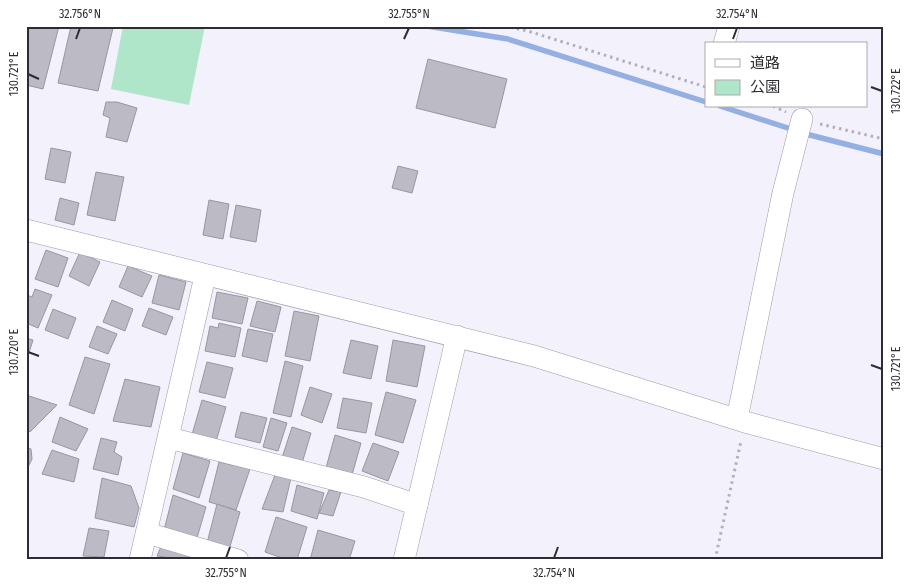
<svg xmlns="http://www.w3.org/2000/svg" width="910" height="586" font-family="'Fira Sans Condensed','Noto Sans JP',sans-serif">
<style>
.green{fill:#afe6c9}
.lines{fill:none;stroke-linecap:round;stroke-linejoin:round}
.stream{stroke:#94b0e3;stroke-width:5.5}
.building{fill:#bcbbc5;stroke:#9897a0}
.minor-casing{stroke:#9d9ca5;stroke-width:22}
.path{stroke:#b2b1b9;stroke-width:3;stroke-dasharray:2.5 4;stroke-linecap:butt}
.minor{stroke:#fff;stroke-width:21}
.ticks{fill:none;stroke:#2d2c30;stroke-width:2}
.neatline{fill:none;stroke:#2d2c30;stroke-width:2}
.ticks-label{font-size:12px;text-anchor:middle;fill:#2d2c30}
</style>
<rect width="100%" height="100%" fill="#f3f1fb"/>
<polygon class="green" points="123,26 205,26 189,105 111,89"/>
<g class="lines">
<g class="stream">
<polyline points="427,26 508,39 706,102"/>
<polyline points="720,106 794,130"/>
<polyline points="802,133 884,154"/>
</g>
</g>
<g class="building">
<polygon points="26,26 59,26 43,89 26,85"/>
<polygon points="71,26 113,28 98,91 58,83"/>
<polygon points="428,59 507,79 495,128 416,108"/>
<polygon points="106,102 117,102 137,108 127,142 106,137 110,118 103,115"/>
<polygon points="51,148 71,152 65,183 45,179"/>
<polygon points="398,166 418,171 412,193 392,188"/>
<polygon points="96,172 124,177 115,221 87,215"/>
<polygon points="60,198 79,203 74,225 55,220"/>
<polygon points="209,200 229,204 223,239 203,235"/>
<polygon points="236,205 261,210 256,242 230,237"/>
<polygon points="46,250 68,258 58,287 35,279"/>
<polygon points="80,252 100,262 89,286 69,276"/>
<polygon points="128,266 152,276 142,297 119,287"/>
<polygon points="159,275 186,282 179,310 152,303"/>
<polygon points="35,289 52,295 38,328 26,323 26,298 27,295 32,297"/>
<polygon points="217,292 248,298 242,324 212,318"/>
<polygon points="112,300 133,309 125,331 103,322"/>
<polygon points="257,301 281,307 275,332 250,326"/>
<polygon points="149,308 173,317 166,335 142,326"/>
<polygon points="53,309 76,318 68,339 45,330"/>
<polygon points="294,311 319,316 310,361 285,356"/>
<polygon points="219,323 241,328 235,357 205,351 210,326 218,328"/>
<polygon points="97,326 117,334 108,354 89,347"/>
<polygon points="248,329 273,334 267,362 242,356"/>
<polygon points="26,338 33,340 26,362"/>
<polygon points="351,340 378,346 371,379 343,373"/>
<polygon points="393,340 425,346 417,387 386,381"/>
<polygon points="85,357 110,364 94,414 69,405"/>
<polygon points="285,361 303,366 291,417 273,413"/>
<polygon points="207,362 233,368 225,398 199,392"/>
<polygon points="125,379 160,387 151,427 113,421"/>
<polygon points="310,387 332,394 322,423 301,415"/>
<polygon points="386,392 416,400 403,443 375,435"/>
<polygon points="26,395 57,405 30,432 26,426"/>
<polygon points="343,398 372,403 366,433 337,428"/>
<polygon points="202,400 226,407 215,445 191,438"/>
<polygon points="241,412 267,418 260,443 235,437"/>
<polygon points="60,417 88,429 76,451 52,442"/>
<polygon points="271,418 287,423 278,451 263,447"/>
<polygon points="292,427 311,433 300,470 280,464"/>
<polygon points="335,435 361,443 352,475 326,468"/>
<polygon points="101,438 117,442 114,452 122,457 118,475 93,469"/>
<polygon points="373,443 399,452 388,481 362,471"/>
<polygon points="26,447 31,449 32,459 26,471"/>
<polygon points="52,450 79,459 74,482 42,474"/>
<polygon points="183,453 210,461 199,498 173,489"/>
<polygon points="219,462 250,469 236,510 209,502"/>
<polygon points="275,475 291,478 283,512 262,509"/>
<polygon points="102,478 131,486 139,508 134,527 95,518"/>
<polygon points="297,485 324,493 317,519 291,511"/>
<polygon points="329,490 341,492 333,516 319,513"/>
<polygon points="173,495 206,507 197,538 164,530"/>
<polygon points="217,504 240,512 229,550 207,543"/>
<polygon points="276,517 307,527 297,560 288,560 265,552"/>
<polygon points="89,528 109,531 104,557 83,556"/>
<polygon points="318,530 355,541 349,560 310,560"/>
<polygon points="162,544 211,560 172,560 172,558 157,556"/>
</g>
<g class="lines">
<g class="minor-casing">
<g id="minor">
<polyline points="724,44 729,26"/>
<polyline points="26,230 534,356 745,422 884,459"/>
<polyline points="737,419 783,193 802,119"/>
<polyline points="169,438 364,487 417,505"/>
<polyline points="147,533 238,560"/>
<polyline points="140,560 205,276"/>
<polyline points="404,560 457,336"/>
</g>
</g>
<g class="path">
<polyline points="504,26 528,31 706,87"/>
<polyline points="773,106 786,112"/>
<polyline points="820,124 884,139"/>
<polyline points="715,560 741,441"/>
</g>
<use href="#minor" class="minor"/>
</g>
<path class="ticks" d="M76,39L80,28M404,39L409,28M733,39L737,28M28,74L39,79M871,87L882,91M28,352L39,356M871,365L882,369M226,558L230,547M554,558L558,547"/>
<rect width="910" height="586" fill="none" stroke="#ffffff" stroke-width="55"/>
<rect x="705" y="42" width="162" height="65" fill="#ffffff" stroke="#ababac"/>
<rect x="715" y="59" width="25" height="8" fill="#ffffff" stroke="#ababac"/>
<text x="750" y="68" font-size="15" fill="#2d2c30">道路</text>
<rect x="715" y="80" width="25" height="15" fill="#afe6c9" stroke="#ababac"/>
<text x="750" y="92" font-size="15" fill="#2d2c30">公園</text>
<rect x="28" y="28" width="854" height="530" class="neatline"/>
<g class="ticks-label">
<text x="80" y="18">32.756°N</text>
<text x="409" y="18">32.755°N</text>
<text x="737" y="18">32.754°N</text>
<text transform="translate(14 74) rotate(-90)" y="4">130.721°E</text>
<text transform="translate(896 91) rotate(-90)" y="4">130.722°E</text>
<text transform="translate(14 352) rotate(-90)" y="4">130.720°E</text>
<text transform="translate(896 369) rotate(-90)" y="4">130.721°E</text>
<text x="226" y="577">32.755°N</text>
<text x="554" y="577">32.754°N</text>
</g>
</svg>
